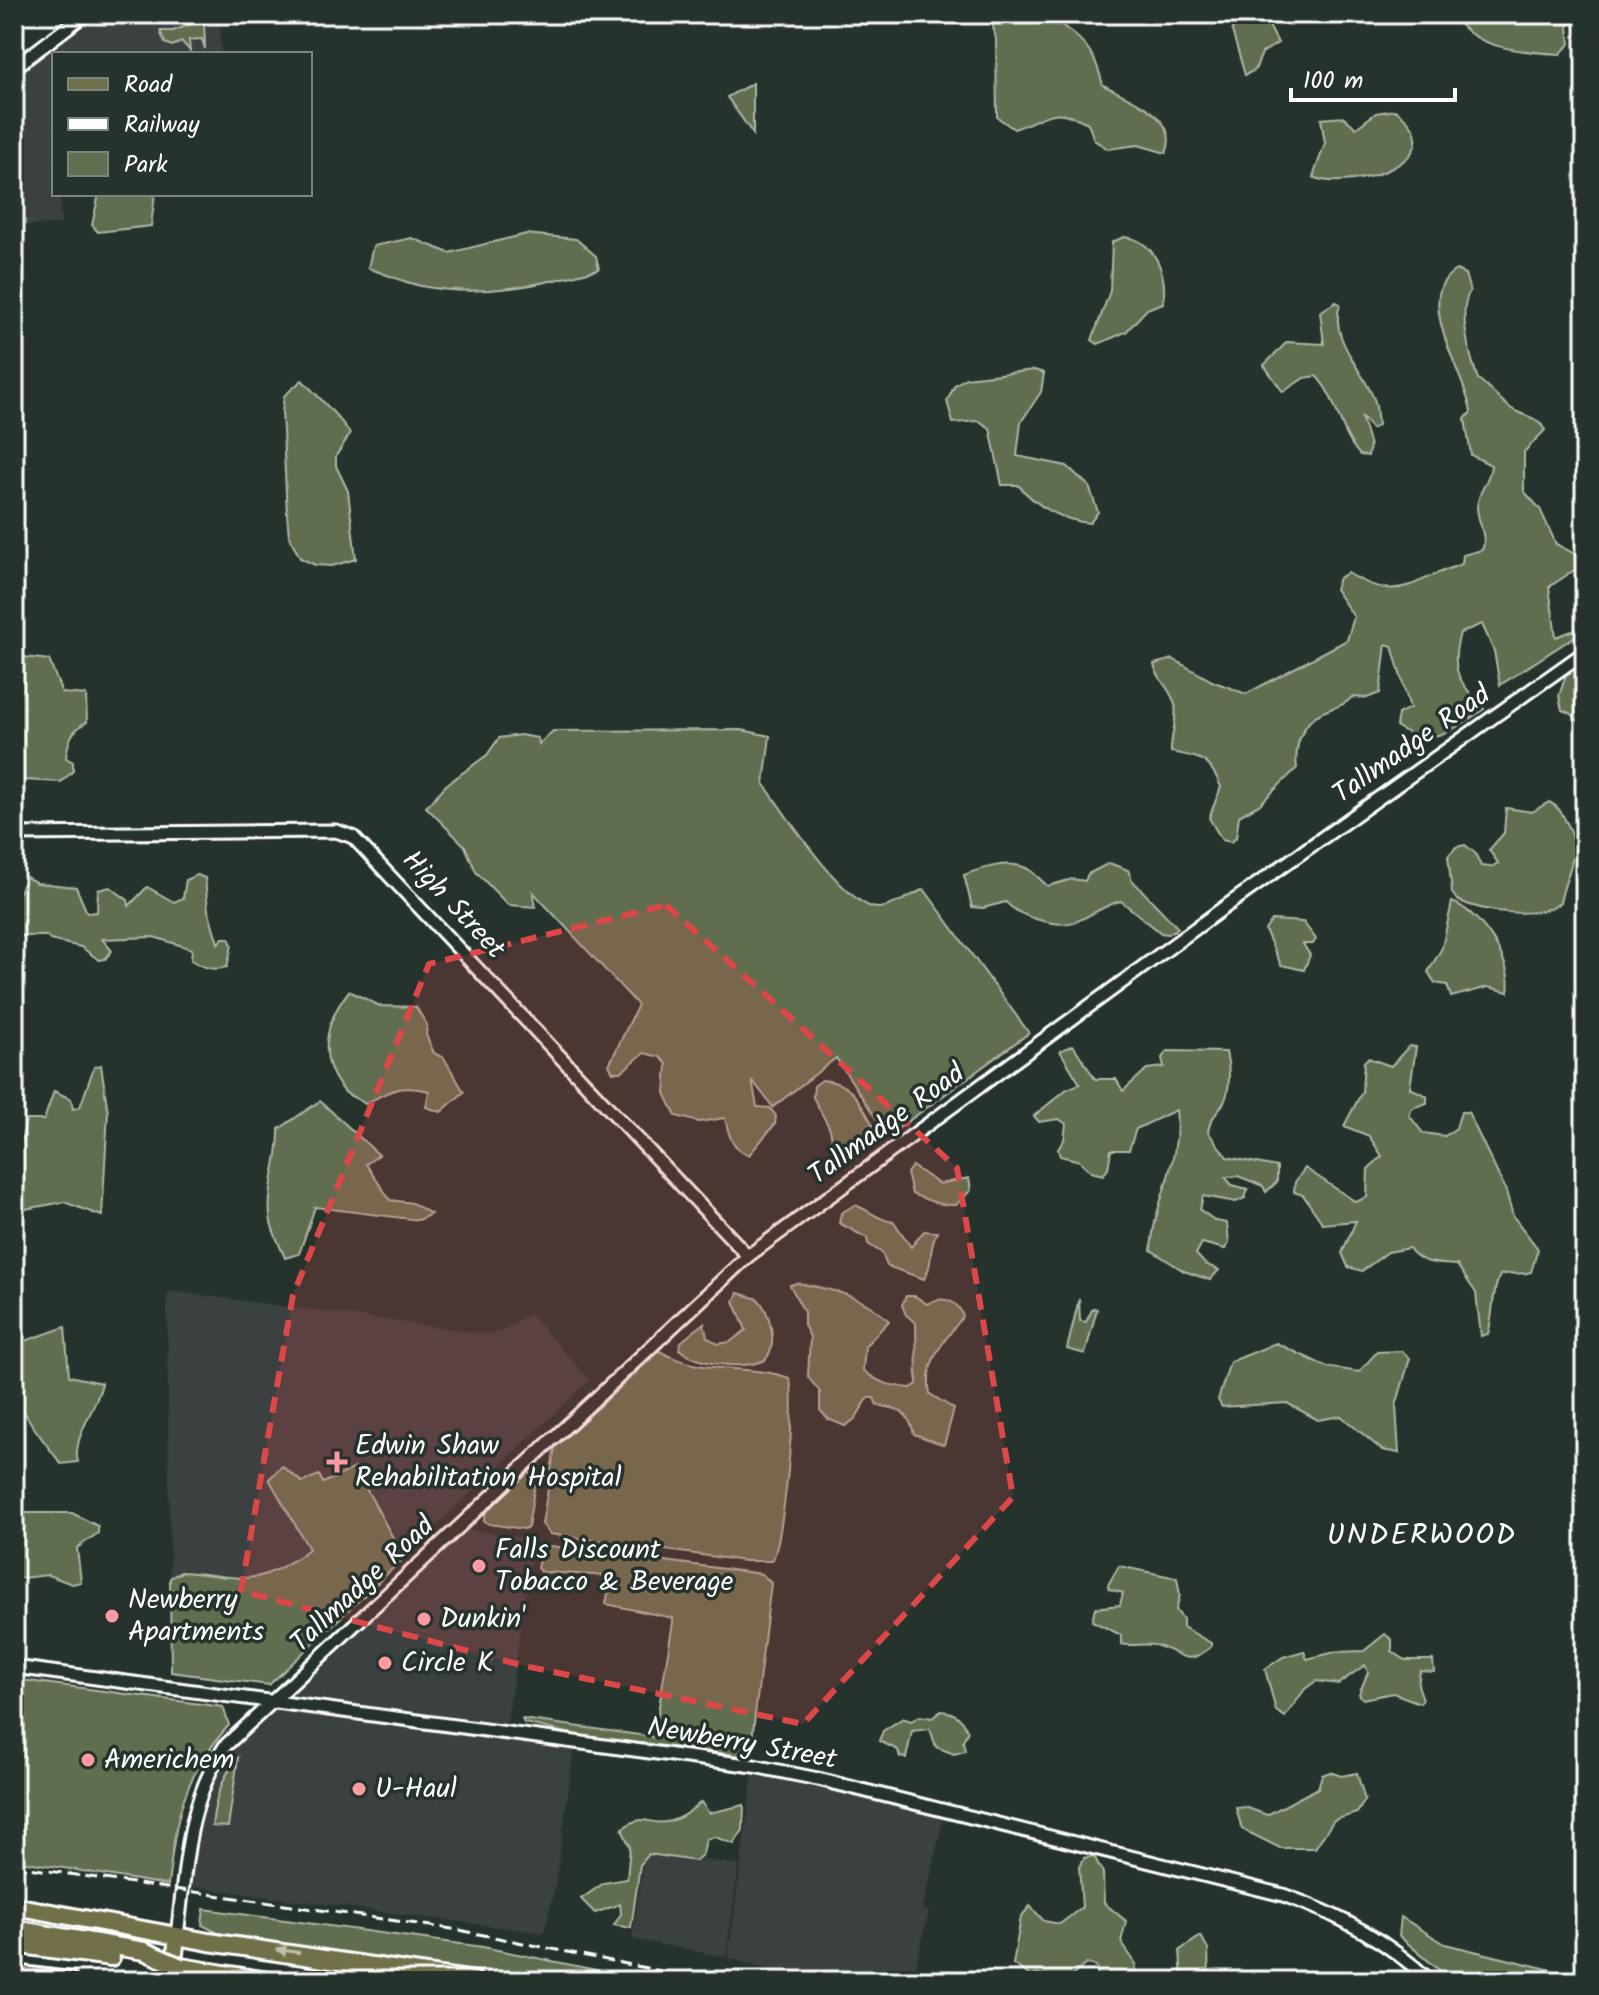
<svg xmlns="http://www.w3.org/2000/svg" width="1599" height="1995" font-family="Kalam,sans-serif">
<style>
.built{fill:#3a403f}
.green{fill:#616e4f;stroke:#b0b6a7;stroke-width:2}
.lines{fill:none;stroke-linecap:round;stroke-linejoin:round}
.minor-casing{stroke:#fff;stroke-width:17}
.major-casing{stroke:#fff;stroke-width:20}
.highway-casing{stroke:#fff;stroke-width:22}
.minor{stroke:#26332d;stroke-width:11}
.major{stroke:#71704a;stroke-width:14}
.highway{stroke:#71704a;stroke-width:16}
.rail{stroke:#fff;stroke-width:3;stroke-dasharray:12 6;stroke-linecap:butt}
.highway-bridge-casing{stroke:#fff;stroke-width:22;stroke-linecap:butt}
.highway-bridge{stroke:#71704a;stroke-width:16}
.oneway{fill:#bfbfae}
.marked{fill:#dc4848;fill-opacity:0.2;stroke:#dc4848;stroke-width:6;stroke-dasharray:16 10;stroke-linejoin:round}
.poi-dot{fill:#ff9aa2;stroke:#26332d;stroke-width:3}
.labels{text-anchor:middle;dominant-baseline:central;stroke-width:7;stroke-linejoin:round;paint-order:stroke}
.street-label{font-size:28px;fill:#fff;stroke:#26332d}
.poi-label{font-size:28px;fill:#fff;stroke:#26332d;text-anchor:start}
.neighbourhood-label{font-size:30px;letter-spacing:2px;fill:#fff;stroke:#26332d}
</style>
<rect width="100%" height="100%" fill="#26332d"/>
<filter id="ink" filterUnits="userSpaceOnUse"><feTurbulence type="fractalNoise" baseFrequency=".0125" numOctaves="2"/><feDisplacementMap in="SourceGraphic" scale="16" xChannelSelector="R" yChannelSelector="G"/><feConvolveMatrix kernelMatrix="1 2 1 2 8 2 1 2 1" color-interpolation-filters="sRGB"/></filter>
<g filter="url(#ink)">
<g class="built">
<polygon points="85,14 220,14 221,54 54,54 54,194 60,194 61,224 14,226 14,68"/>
<polygon points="171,1291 489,1334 504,1330 529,1313 590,1380 269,1685 171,1672 167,1297"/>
<polygon points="464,1529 534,1539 506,1730 277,1700"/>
<polygon points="272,1705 574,1747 556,1883 544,1933 185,1886 195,1812 218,1761"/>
<polygon points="754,1766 945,1811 923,1909 929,1911 912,1981 808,1981 728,1958"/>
<polygon points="645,1852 739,1865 726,1957 632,1939"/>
</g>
<g class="green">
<path d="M990,14H1061L1064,27C1088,43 1096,57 1103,85C1128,98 1182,117 1166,153L1138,145L1108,149L1094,140L1088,123C1049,104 1050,117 1014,129L997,117L996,39Z"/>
<polygon points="1235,14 1263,14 1278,43 1262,53 1255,70 1245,75 1232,31"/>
<path d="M1453,14H1577L1568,27L1570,44L1560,54C1523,52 1471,49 1453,14Z"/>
<polygon points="204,19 205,49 202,39 189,40 190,51 182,42 172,46 165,43 160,31 173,31"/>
<polygon points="753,83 753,134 727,97"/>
<path d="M1395,110C1463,157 1349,194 1313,177L1325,143L1321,119L1344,117L1356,128L1376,113Z"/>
<polygon points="99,194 155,194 151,226 98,232 92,225"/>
<path d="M526,234L576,239L596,256L599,269C541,285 481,298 421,286C403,282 385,274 368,268L373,246L412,238L449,253Z"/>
<path d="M1124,237C1155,240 1168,274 1163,303L1147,309L1126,332L1098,344L1092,340L1110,291L1112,242Z"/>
<path d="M1456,270L1465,274L1470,291C1457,311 1470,357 1478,379C1490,387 1502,403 1512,409C1525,417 1537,416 1545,430L1524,452V491L1540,509L1556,544L1575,554L1576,569L1549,587L1556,637L1580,628L1577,635L1500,685L1494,651L1482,624L1460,633C1449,671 1459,681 1484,709C1455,729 1429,750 1396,726L1398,714L1410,708L1392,646L1386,644L1380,693L1367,698L1352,697C1344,706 1334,707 1323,712C1302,721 1294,747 1297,768L1259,805L1239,816L1236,838L1231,842L1222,840L1209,818L1221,787C1209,757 1201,758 1171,752C1170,737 1178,720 1175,705C1171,688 1157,680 1154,664L1173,659L1212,681L1246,694L1347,640L1354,617L1335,589L1339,578L1348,573C1400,605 1411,580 1462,564L1463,555L1482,550C1488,537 1477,521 1477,507C1478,490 1490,482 1491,465L1471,455L1465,419L1471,412C1465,373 1411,296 1456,270Z"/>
<path d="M1336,302L1340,304C1329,339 1362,368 1374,399C1377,406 1377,417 1378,425L1372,429L1361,416L1370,446L1368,456L1360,455C1338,431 1338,398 1316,376L1304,378L1283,392L1264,365L1287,342L1324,344L1320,312Z"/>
<path d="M1034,370L1044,373L1041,392L1021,422L1017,456L1067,466L1089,486L1098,512L1090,523C1063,521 1036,506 1018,485H1002L990,428L979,421L953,423L947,401L955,385L966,378Z"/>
<path d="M302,380C313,391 345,423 350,434L336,456V466L348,491L356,559L332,566L315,565L300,558L289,536L287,514L282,412L284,396Z"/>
<path d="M16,656L49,660L62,693L86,695L87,722C71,730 68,741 66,758L73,762V771L61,782L23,780L18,756L14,754Z"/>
<polygon points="1585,664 1585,729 1572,714 1562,710 1559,696 1566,675"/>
<path d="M742,730L770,736L764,784C783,811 848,911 879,908C893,907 911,895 924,889L1029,1033L888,1136L836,1058L773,1107L752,1080L757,1107L770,1108L776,1116L775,1124L749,1155C731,1148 729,1135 725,1118L699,1122L676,1116L665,1093L667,1064L660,1057L644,1053L621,1072H613L609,1065L638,1005L533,892L536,907L508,905L476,872L465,846L426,807L446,785L487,755L499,738L520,735L538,738L539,744L553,731Z"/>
<path d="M1549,802C1561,808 1562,815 1568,825C1583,853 1565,874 1560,903C1537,920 1483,912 1457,900L1452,893L1448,856L1456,847L1465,845L1475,853L1481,866L1491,867L1498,863L1489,850L1504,833L1506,808L1532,812Z"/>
<path d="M1109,863L1128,870L1132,880L1178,928L1168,934L1161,933L1121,901C1104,905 1091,916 1075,922C1056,928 1017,916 1006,902L983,908L972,907L964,875C982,868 1009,859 1028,869C1035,873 1041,881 1048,886L1072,879L1085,881L1088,874Z"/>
<path d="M197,875L205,878L208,910L218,943L223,938H229L232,945L227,967C213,971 204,968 191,960L192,949L154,937L102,939L112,951L105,959L99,960L81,947L50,940L47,936H14V894H18L26,877L37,883L76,887L87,913L97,912L98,890L110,887L128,900L129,906L147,887L174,902L183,898L186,880Z"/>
<path d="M1452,902C1481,912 1514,963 1508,992L1488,987L1451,997L1447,985L1435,983L1428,972L1442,948Z"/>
<polygon points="1272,920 1303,922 1316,939 1313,944 1303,944 1310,955 1304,970 1281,965 1265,930"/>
<path d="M349,991L380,1006L416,1007L427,1025L426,1035L434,1053L444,1058L464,1092L441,1112L426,1107L429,1091C398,1084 390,1091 365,1104C358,1098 349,1097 344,1091C317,1060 324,1022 349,991Z"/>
<path d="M1073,1045L1095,1079H1116L1123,1091L1147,1069L1164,1067L1162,1058L1167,1051L1226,1052C1230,1067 1231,1091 1223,1104C1216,1115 1210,1118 1208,1132L1227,1157L1277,1167V1182L1266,1192L1263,1186L1238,1176L1225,1177L1232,1185L1248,1189L1245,1198L1236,1202L1203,1196L1200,1210L1216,1221L1227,1223L1229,1243L1225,1249L1202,1243L1196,1254L1205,1264L1219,1270L1210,1280L1184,1271L1151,1250C1154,1199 1182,1163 1176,1110L1136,1129L1129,1150H1111L1108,1169L1103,1175L1091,1172L1080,1161L1060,1156L1058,1149L1064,1140L1066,1124L1059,1119L1039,1122L1034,1116L1067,1089L1080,1084L1060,1051Z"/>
<path d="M1409,1046L1416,1047L1410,1088L1427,1096V1103L1412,1108L1409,1115L1423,1133L1445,1136L1456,1128L1461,1112H1468L1506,1191L1513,1216L1538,1249L1531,1272C1520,1276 1512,1271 1500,1275C1491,1293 1494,1314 1488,1334L1481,1336L1476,1293L1457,1265C1439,1264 1419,1264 1409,1248L1388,1252L1362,1271L1348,1267L1342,1253L1356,1221L1323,1224L1303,1195L1294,1192L1295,1182L1305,1168L1356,1202L1367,1197L1368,1169L1382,1156L1369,1136L1344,1126L1362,1092L1364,1062L1368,1058L1391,1066Z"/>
<polygon points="101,1065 108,1112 102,1216 64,1202 14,1211 14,1150 20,1146 26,1120 44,1120 54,1091 71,1099 73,1109 80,1107 94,1067"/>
<path d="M822,1080C853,1082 861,1104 875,1129L840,1162L836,1159L830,1129L813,1097L814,1086Z"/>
<path d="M320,1101L379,1155L366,1164L390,1200L412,1203L431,1214L419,1220L315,1207L299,1254L285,1258C280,1245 271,1230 270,1216C267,1187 280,1158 279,1129Z"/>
<path d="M912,1166L939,1184L969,1178L971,1190L956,1205C939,1206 928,1200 912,1194L907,1173Z"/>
<path d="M855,1205C869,1210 880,1221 894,1222L911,1247L924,1231L937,1232C928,1247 934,1264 924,1279L887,1266L882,1253L868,1244L867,1238L839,1223L841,1213Z"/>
<path d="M797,1283C831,1289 865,1296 889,1321L865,1346L863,1370C878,1383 891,1386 911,1388L917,1384L916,1323L906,1315L902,1305L906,1296H915L927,1304C941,1295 958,1300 963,1316C946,1341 923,1359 930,1394L954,1409L944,1445L914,1434C909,1411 899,1409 877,1405L874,1398H868L855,1419L845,1426L828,1419L820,1410V1392L808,1377L810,1337L804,1325V1312L790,1285Z"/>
<path d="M738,1293L758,1299C770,1312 779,1345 765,1360C743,1370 697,1365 679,1349L681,1342L704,1323L707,1337L718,1344L730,1342L746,1330L734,1301Z"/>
<polygon points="1079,1299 1080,1321 1086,1322 1093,1308 1097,1309 1085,1354 1067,1349"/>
<path d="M65,1327L69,1376L102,1383C98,1406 71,1439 78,1462L61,1464C45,1442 20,1414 14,1386C11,1372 18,1356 22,1342Z"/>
<polygon points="1276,1343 1327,1367 1359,1372 1377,1352 1402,1351 1410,1358 1396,1406 1399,1453 1382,1450 1341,1416 1318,1420 1287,1403 1222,1407 1218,1400 1230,1362"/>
<path d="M660,1351C701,1376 746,1363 789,1378C798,1396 783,1544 772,1561H745L550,1534L542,1524L555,1447Z"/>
<path d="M282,1466L302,1482L319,1475L323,1483L355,1468L404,1558L269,1685L171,1672L170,1578L181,1572C244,1576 253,1591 309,1549L269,1479Z"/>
<polygon points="529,1472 536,1478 528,1527 524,1529 489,1524 484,1521 485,1513"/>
<polygon points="14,1513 72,1513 98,1526 98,1533 77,1548 81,1582 72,1584 48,1575 14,1579"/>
<polygon points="551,1546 762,1574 771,1583 751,1748 746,1756 581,1736 524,1723 522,1719 654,1737 673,1622 673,1618 606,1604 611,1576 541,1572 537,1568 542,1548"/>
<path d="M1119,1566L1177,1578L1180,1595L1176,1610L1183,1619V1627L1211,1643V1647C1186,1667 1185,1655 1158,1646C1147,1642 1132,1647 1121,1644V1635L1092,1621L1095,1608L1120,1605L1123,1593L1109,1589L1108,1585Z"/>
<polygon points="1385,1634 1392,1640 1392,1651 1405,1660 1433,1660 1434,1672 1420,1671 1418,1685 1423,1699 1420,1703 1393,1693 1363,1699 1359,1694 1368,1672 1365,1665 1338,1684 1316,1681 1305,1689 1285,1717 1276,1711 1265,1669 1283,1657 1304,1651 1307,1659 1335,1652 1364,1651"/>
<path d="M14,1679L223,1707L229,1725C181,1780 177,1814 168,1885L14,1860Z"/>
<path d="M941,1711C956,1712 961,1718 968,1731L963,1741L965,1751L954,1754L936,1747L930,1729L912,1731L906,1758L900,1757L898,1750L879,1741L883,1731L903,1718L911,1721L920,1716L932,1718Z"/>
<path d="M238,1758L228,1827L212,1826C215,1799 221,1778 238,1758Z"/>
<polygon points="1330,1772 1341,1776 1357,1773 1365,1800 1357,1813 1334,1820 1315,1848 1280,1848 1242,1829 1236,1808 1245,1807 1267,1815 1318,1788 1322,1775"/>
<path d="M701,1802L709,1813L744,1805L743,1830L734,1844L715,1837L706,1839L703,1854L695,1861L649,1854L640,1865L631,1928L614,1925L621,1914L620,1904L595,1913L581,1899L604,1883L627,1879L630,1847L622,1829C643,1812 647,1825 666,1822C679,1820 691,1811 701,1802Z"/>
<polygon points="1094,1856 1103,1873 1104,1903 1126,1921 1121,1942 1136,1964 1134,1981 1099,1981 1096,1966 1086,1964 1066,1981 1036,1974 1033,1978 1013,1964 1021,1917 1030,1906 1044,1921 1060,1924 1082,1907 1079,1867 1084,1858"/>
<polygon points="204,1909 483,1947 650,1981 512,1981 218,1933 202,1925"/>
<polygon points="1401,1917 1445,1944 1585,1978 1585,1981 1452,1981 1399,1936"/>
<polygon points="1201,1936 1208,1949 1209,1979 1219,1981 1182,1981 1180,1950"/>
</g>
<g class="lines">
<g class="minor-casing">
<g id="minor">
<polyline points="14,68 85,14"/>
<polyline points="14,834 336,831 353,837 748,1256"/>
<path d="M14,1667L754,1766L818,1779L1283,1895C1338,1914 1387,1940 1430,1981"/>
<path d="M177,1935C186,1869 186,1803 225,1746L748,1256L1222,909L1585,652"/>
</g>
</g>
<g class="major-casing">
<polyline id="major" points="172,1981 177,1935"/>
</g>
<g class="highway-casing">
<g id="highway">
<polyline points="14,1906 209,1942 474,1981"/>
<polyline points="14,1929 144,1951"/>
<polyline points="14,1944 111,1957"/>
<polyline points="181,1967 268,1981"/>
<polyline points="14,1974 69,1981"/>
</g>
</g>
<use href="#minor" class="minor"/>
<use href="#major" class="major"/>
<use href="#highway" class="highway"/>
<polyline class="rail" points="14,1866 459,1930 710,1981"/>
<g class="highway-bridge-casing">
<polyline id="highway-bridge" points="144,1951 181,1967"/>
</g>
<use href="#highway-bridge" class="highway-bridge"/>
</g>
<defs><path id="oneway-solid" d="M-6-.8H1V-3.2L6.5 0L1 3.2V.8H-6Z" transform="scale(2)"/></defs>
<use class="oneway" href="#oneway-solid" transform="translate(288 1951) rotate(-172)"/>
</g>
<path class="marked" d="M666,905L957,1168L1013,1497L803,1724L525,1666L241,1591L293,1295L429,964Z"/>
<g class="poi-dot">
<path d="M333 1450h8v8h8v8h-8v8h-8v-8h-8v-8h8z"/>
<circle cx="479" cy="1566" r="8"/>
<circle cx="112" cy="1616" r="8"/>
<circle cx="424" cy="1619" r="8"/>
<circle cx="385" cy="1663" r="8"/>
<circle cx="88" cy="1760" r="8"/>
<circle cx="359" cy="1789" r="8"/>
</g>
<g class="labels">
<g class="street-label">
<text transform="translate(1412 745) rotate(-35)">Tallmadge Road</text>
<text transform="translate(453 905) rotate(47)">High Street</text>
<text transform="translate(887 1125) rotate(-36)">Tallmadge Road</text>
<text transform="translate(363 1585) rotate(-43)">Tallmadge Road</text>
<text transform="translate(742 1744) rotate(10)">Newberry Street</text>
</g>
<g class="poi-label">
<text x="355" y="1446">Edwin Shaw<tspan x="355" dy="32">Rehabilitation Hospital</tspan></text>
<text x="495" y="1550">Falls Discount<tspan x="495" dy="32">Tobacco &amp; Beverage</tspan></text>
<text x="128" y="1600">Newberry<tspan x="128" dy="32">Apartments</tspan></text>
<text x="440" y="1619">Dunkin'</text>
<text x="401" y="1663">Circle K</text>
<text x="104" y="1760">Americhem</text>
<text x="375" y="1789">U-Haul</text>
</g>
<g class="neighbourhood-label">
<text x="1422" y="1536">UNDERWOOD</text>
</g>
</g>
<rect width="1599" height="1995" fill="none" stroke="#26332d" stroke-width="48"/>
<rect x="24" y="24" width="1551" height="1947" fill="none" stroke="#fff" stroke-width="3" filter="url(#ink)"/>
<rect x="52" y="52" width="260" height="144" fill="#26332d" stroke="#7d8581" stroke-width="2"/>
<rect x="68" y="78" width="40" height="12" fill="#71704a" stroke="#7d8581" stroke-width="2"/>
<text x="124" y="92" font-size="24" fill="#ffffff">Road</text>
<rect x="68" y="118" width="40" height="12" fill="#ffffff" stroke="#7d8581" stroke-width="2"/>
<text x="124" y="132" font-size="24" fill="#ffffff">Railway</text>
<rect x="68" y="152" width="40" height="24" fill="#616e4f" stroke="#7d8581" stroke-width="2"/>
<text x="124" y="172" font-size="24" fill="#ffffff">Park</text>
<path d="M1291 88v12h164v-12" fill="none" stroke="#ffffff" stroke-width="4"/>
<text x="1303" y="88" font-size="24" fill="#ffffff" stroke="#26332d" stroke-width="6" paint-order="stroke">100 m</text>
</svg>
